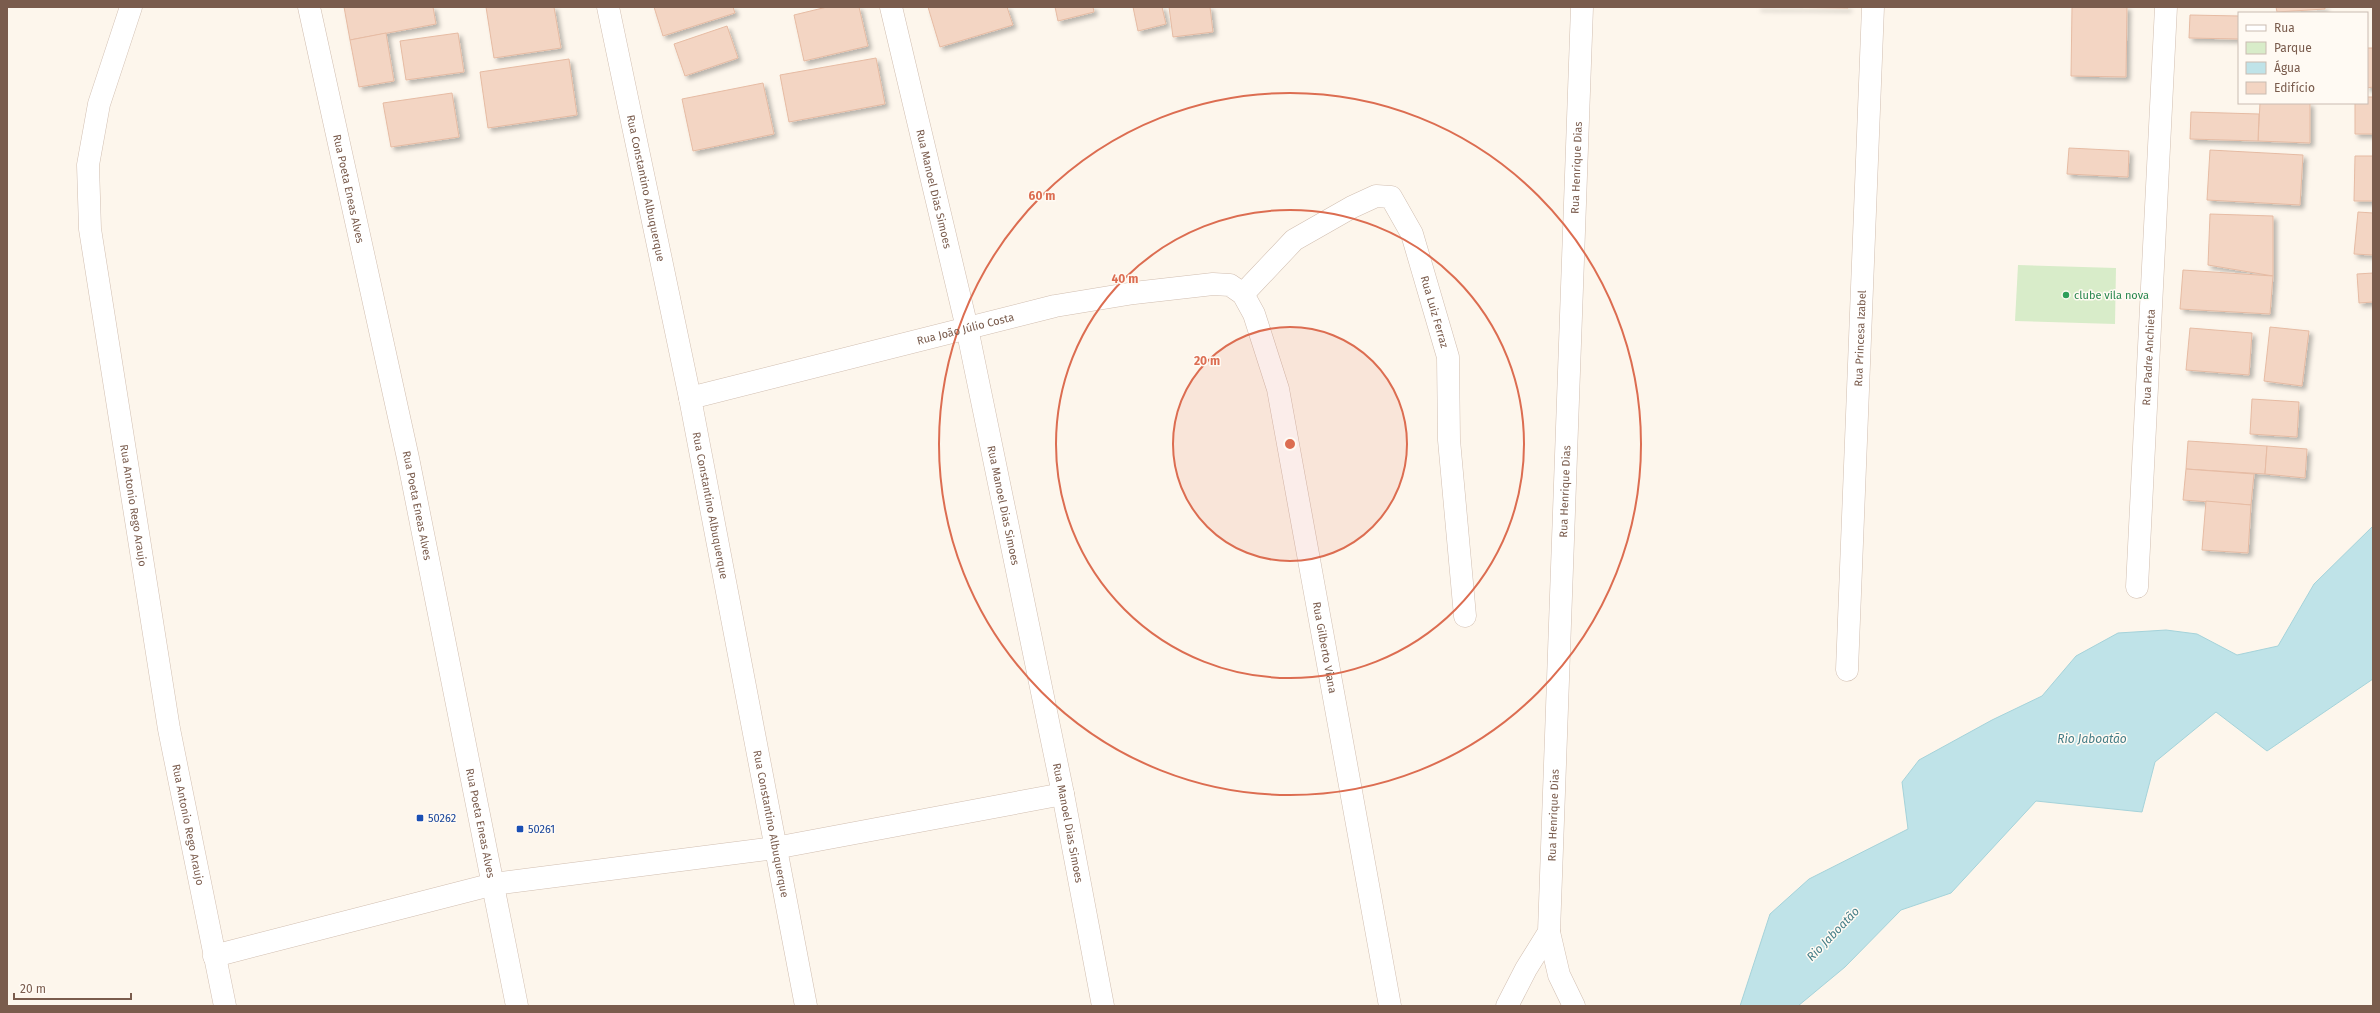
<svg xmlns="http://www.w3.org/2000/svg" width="2380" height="1013" font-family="'Fira Sans',sans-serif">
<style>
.green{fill:#d8ecc9}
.water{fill:#bfe3e8;stroke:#a5d3da}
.building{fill:#f3d5c3;stroke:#e6bba3;filter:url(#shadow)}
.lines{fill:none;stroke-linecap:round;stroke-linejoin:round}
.minor-casing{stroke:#d1beb0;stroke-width:23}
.minor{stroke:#fff;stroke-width:22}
.ring{fill:none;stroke:#dc6d51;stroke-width:2}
.leisure-dot{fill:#2e9e5b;stroke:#fffaf3;stroke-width:1.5}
.transit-dot{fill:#1a4fb4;stroke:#fffaf3;stroke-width:1.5}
.labels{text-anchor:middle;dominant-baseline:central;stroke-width:3;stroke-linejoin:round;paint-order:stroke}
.street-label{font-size:11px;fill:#7a5c4d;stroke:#fffaf3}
.leisure-label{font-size:11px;fill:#27864d;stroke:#fffaf3;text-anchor:start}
.transit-label{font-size:11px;fill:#164399;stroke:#fffaf3;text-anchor:start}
.water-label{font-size:12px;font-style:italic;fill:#437c86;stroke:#fffaf3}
.centre{fill:#dc6d51;stroke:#fffaf3;stroke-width:2}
.ring-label{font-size:12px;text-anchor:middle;font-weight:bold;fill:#dc6d51;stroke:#fffaf3;stroke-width:3;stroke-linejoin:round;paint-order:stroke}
</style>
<defs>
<filter id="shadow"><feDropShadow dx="3.5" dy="3.5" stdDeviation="2" flood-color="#0004"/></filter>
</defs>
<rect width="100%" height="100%" fill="#fdf6ec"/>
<polygon class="green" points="2018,265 2116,268 2115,324 2015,321"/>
<polygon class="water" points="2373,526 2373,679 2267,751 2216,712 2155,762 2142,812 2036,801 1951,893 1901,910 1845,967 1798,1006 1740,1006 1770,914 1809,879 1908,829 1902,782 1919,760 1992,720 2042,696 2076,656 2118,633 2166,630 2197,634 2237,655 2278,646 2314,584"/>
<g class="building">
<polygon points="344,7 433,7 436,24 350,40"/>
<polygon points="486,7 554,7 561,48 494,58"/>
<polygon points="654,7 733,7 735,13 663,36"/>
<polygon points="827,7 859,7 868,46 804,61 794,15"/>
<polygon points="928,7 1007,7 1013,25 940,47"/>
<polygon points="1055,7 1093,7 1094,12 1058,21"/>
<polygon points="1133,7 1162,7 1166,24 1138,31"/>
<polygon points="1169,7 1210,7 1213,32 1173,37"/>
<polygon points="1757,7 1848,7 1848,8"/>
<polygon points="2072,7 2127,7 2126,77 2071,76"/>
<polygon points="2276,7 2325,7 2325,9 2277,12"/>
<polygon points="2190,15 2239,16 2239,39 2189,38"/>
<polygon points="727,26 738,58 685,76 674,44"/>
<polygon points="386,33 394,81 359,87 350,40"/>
<polygon points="458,33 464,72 406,80 400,41"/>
<polygon points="2367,48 2373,48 2373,87 2367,88"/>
<polygon points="876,58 885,104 789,122 780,75"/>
<polygon points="569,59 577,115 488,128 480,72"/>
<polygon points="763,83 774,134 693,151 682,99"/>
<polygon points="452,93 459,137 391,147 383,103"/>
<polygon points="2367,97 2373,97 2373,134 2355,134 2355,103 2367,103"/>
<polygon points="2260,103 2310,103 2310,143 2258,141"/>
<polygon points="2191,112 2259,114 2258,141 2190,139"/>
<polygon points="2069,148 2129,151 2128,177 2067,174"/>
<polygon points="2210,150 2303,155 2300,205 2207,200"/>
<polygon points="2355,156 2373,156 2373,201 2354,201"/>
<polygon points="2358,212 2373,213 2373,255 2354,254"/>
<polygon points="2210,214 2273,216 2273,276 2208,265"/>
<polygon points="2183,270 2273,276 2270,314 2180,309"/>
<polygon points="2373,273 2373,302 2359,303 2357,274"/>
<polygon points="2270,327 2309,331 2302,386 2264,381"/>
<polygon points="2190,328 2252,333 2249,375 2186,370"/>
<polygon points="2252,399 2299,402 2297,437 2250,434"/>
<polygon points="2188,441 2267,446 2265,474 2186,469"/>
<polygon points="2267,446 2307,449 2305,478 2265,474"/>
<polygon points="2186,469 2254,474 2251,505 2183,500"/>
<polygon points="2206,501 2251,505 2248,553 2202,550"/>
</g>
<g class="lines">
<g class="minor-casing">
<g id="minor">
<path id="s1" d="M131,7L99,104L88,165L90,229L169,729L225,1006"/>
<path id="s2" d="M309,7L408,458L517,1006"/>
<path id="s3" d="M608,7L690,398L806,1006"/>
<path id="s4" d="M891,7L967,328L1063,794L1103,1006"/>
<path id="s5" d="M1243,294L1294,240L1352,207L1376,196L1391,197L1412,234L1448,357L1449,440L1465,616"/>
<path id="s6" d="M690,398L1055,306L1134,293L1213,284L1230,285L1243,294L1254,314L1278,389L1390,1006"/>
<path id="s7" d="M2137,587L2166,7"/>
<path id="s8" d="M1847,670L1873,7"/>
<polyline points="1549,932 1559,975 1574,1006"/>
<polyline points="214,956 494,884 775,848 1063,794"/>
<path id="s9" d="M1507,1006L1526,969L1549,932L1582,7"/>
</g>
</g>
<use href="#minor" class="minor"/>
</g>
<circle cx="1290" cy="444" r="117" fill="#dc6d51" fill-opacity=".12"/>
<g class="ring">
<circle cx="1290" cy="444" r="117"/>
<circle cx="1290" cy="444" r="234"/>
<circle cx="1290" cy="444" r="351"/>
</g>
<circle class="leisure-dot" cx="2066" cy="295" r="4"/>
<g class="transit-dot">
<rect x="416" y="814" width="8" height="8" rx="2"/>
<rect x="516" y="825" width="8" height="8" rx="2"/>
</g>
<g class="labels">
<g class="street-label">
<text stroke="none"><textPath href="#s9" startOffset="850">Rua Henrique Dias</textPath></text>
<text stroke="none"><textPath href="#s3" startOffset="185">Rua Constantino Albuquerque</textPath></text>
<text stroke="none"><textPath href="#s2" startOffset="186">Rua Poeta Eneas Alves</textPath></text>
<text stroke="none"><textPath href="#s4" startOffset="187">Rua Manoel Dias Simoes</textPath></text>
<text stroke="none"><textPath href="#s5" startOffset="306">Rua Luiz Ferraz</textPath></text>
<text stroke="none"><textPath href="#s6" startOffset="284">Rua João Júlio Costa</textPath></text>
<text stroke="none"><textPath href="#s8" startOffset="332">Rua Princesa Izabel</textPath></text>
<text stroke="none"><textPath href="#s7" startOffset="230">Rua Padre Anchieta</textPath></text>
<text stroke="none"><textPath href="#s9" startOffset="526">Rua Henrique Dias</textPath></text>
<text stroke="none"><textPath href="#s2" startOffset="510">Rua Poeta Eneas Alves</textPath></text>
<text stroke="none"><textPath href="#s4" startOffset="511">Rua Manoel Dias Simoes</textPath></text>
<text stroke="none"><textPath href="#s1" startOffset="508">Rua Antonio Rego Araujo</textPath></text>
<text stroke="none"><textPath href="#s3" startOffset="509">Rua Constantino Albuquerque</textPath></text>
<text stroke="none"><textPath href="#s6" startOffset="933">Rua Gilberto Viana</textPath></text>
<text stroke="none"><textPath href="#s9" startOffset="202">Rua Henrique Dias</textPath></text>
<text stroke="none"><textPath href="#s2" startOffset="834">Rua Poeta Eneas Alves</textPath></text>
<text stroke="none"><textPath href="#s4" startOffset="835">Rua Manoel Dias Simoes</textPath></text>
<text stroke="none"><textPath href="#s3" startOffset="833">Rua Constantino Albuquerque</textPath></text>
<text stroke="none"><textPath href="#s1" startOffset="832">Rua Antonio Rego Araujo</textPath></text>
</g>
<g class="leisure-label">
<text x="2074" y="295">clube vila nova</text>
</g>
<g class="transit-label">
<text x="428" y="818">50262</text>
<text x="528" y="829">50261</text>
</g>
<g class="water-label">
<text x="2092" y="739">Rio Jaboatão</text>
<text transform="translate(1833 934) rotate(-46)">Rio Jaboatão</text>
</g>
</g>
<circle cx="1290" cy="444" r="6" class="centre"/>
<g class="ring-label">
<text x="1042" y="200">60 m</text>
<text x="1125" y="283">40 m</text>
<text x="1207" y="365">20 m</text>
</g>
<rect width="2380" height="1013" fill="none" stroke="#7a5c4d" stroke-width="16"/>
<rect x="2238" y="12" width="130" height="92" fill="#fffaf3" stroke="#cabbb1"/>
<rect x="2246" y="25" width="20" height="6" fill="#ffffff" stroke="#cabbb1"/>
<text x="2274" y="32" font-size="12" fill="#7a5c4d">Rua</text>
<rect x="2246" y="42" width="20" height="12" fill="#d8ecc9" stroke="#cabbb1"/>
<text x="2274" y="52" font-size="12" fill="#7a5c4d">Parque</text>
<rect x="2246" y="62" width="20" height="12" fill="#bfe3e8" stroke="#cabbb1"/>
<text x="2274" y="72" font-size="12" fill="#7a5c4d">Água</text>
<rect x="2246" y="82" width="20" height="12" fill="#f3d5c3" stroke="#cabbb1"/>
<text x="2274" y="92" font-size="12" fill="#7a5c4d">Edifício</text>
<path d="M14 993v6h117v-6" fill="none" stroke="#7a5c4d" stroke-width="2"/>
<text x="20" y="993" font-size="12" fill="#7a5c4d" stroke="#fffaf3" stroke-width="3" paint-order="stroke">20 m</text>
</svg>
